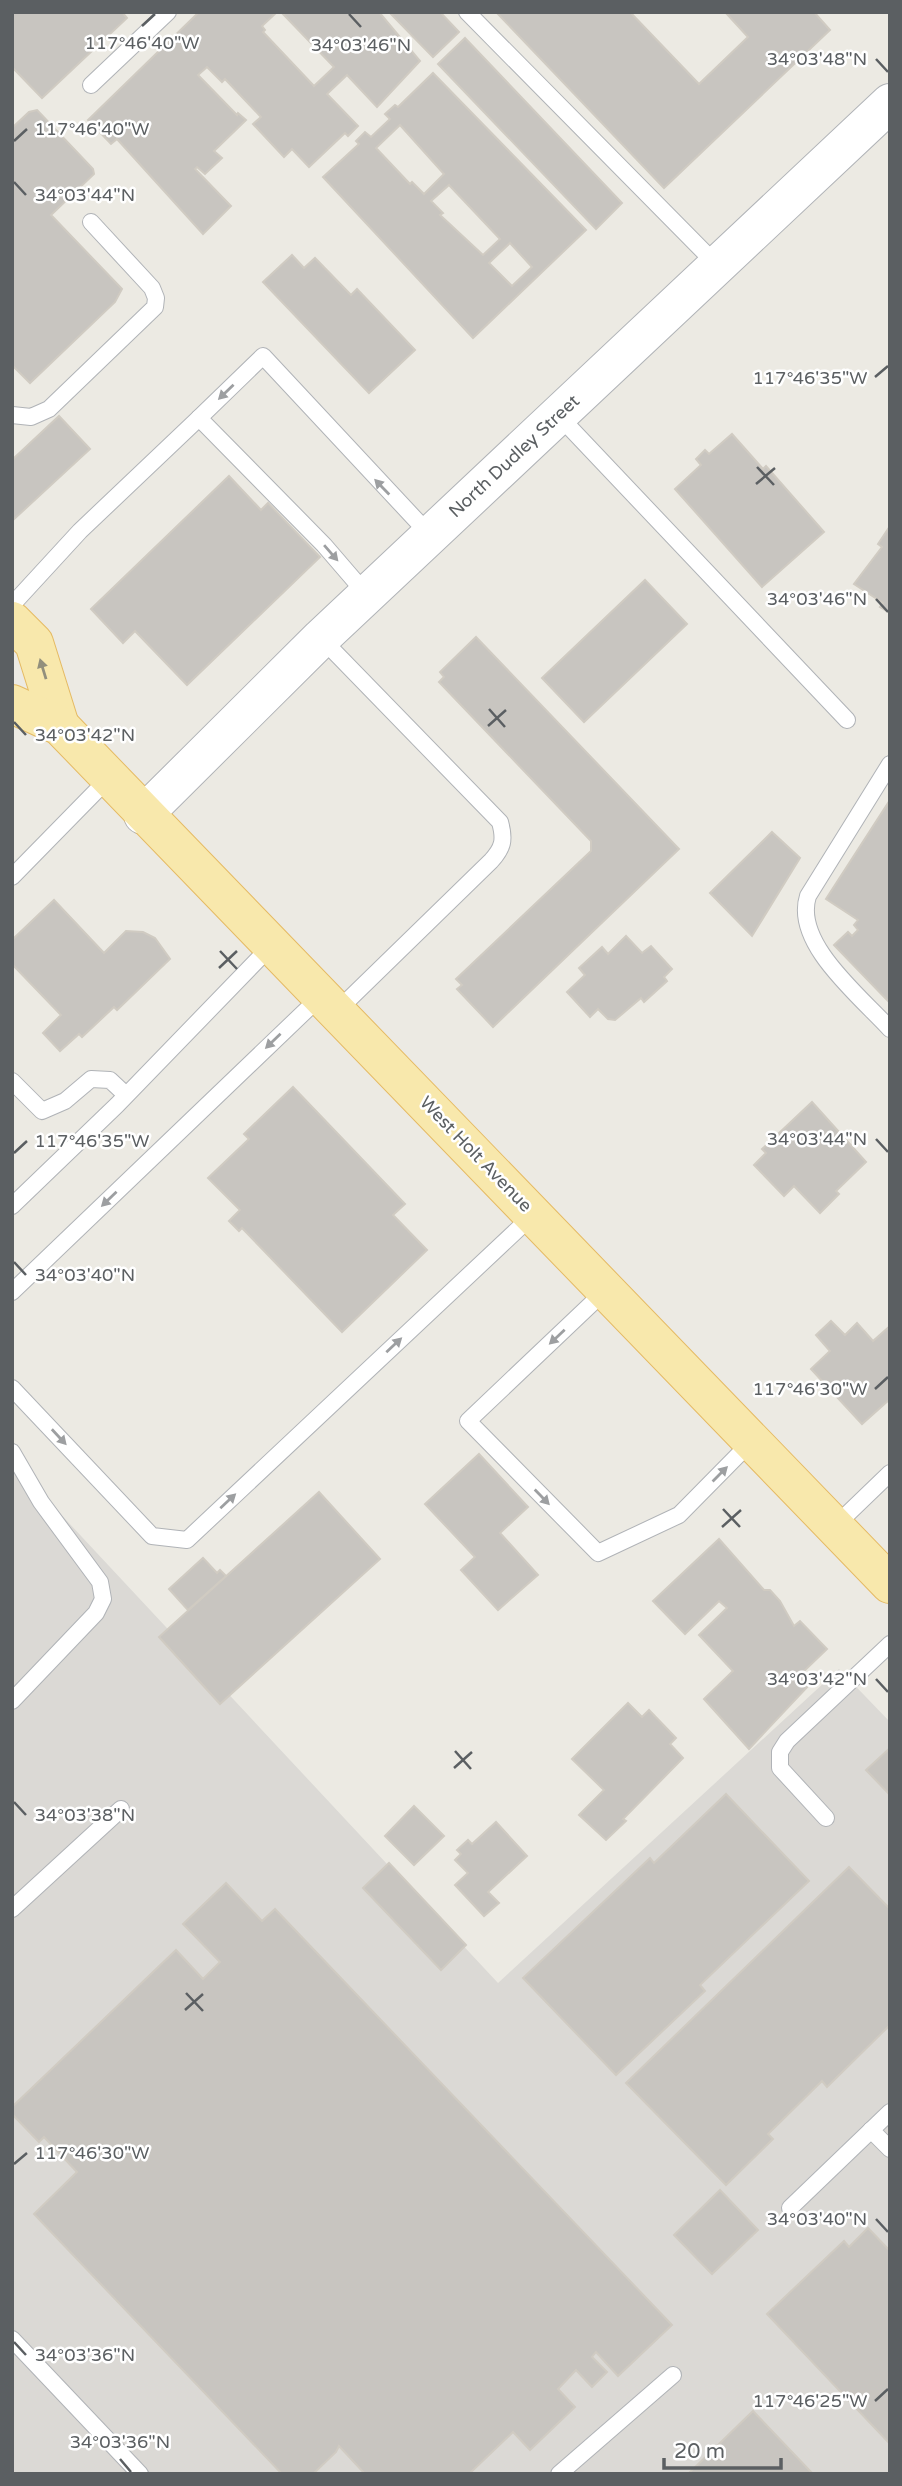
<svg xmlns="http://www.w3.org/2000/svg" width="902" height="2486" font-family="'Varela Round',sans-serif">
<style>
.industrial{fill:#dbd9d5}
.building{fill:#c8c5c0;stroke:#d0cbc2;stroke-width:2;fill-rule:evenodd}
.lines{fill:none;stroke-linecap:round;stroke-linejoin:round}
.service-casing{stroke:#b0b3b7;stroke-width:18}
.tertiary-casing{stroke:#b0b3b7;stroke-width:40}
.primary-casing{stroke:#e5ba63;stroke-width:40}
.service{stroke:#fff;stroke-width:16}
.tertiary{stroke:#fff;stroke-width:38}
.primary{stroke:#f8e8ac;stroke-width:38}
.oneway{fill:#9d9fa1}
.oneway2{fill:#928f7c}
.ticks{fill:none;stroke:#5b5f62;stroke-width:2.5}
.labels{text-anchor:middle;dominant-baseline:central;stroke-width:5;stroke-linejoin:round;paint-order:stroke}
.street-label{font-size:18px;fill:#5b5f62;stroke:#fff}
.ticks-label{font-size:18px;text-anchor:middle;fill:#5b5f62;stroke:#fff;stroke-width:5;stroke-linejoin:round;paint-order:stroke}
</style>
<rect width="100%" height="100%" fill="#eceae3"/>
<polygon class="industrial" points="12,1462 498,1983 839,1669 890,1722 890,2474 12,2474"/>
<g class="building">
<polygon points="12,12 122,12 127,18 42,98 12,67"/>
<polygon points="199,12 277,12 262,26 265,30 263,32 314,86 334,67 281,12 379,12 420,61 377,107 347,75 327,94 358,126 348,136 345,133 309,167 292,149 284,157 253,124 261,117 225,79 222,82 207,67 198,75 237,115 238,113 246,120 214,151 222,158 205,174 197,167 195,169 231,206 203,234 117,139 111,144 88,120"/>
<polygon points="389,12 440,12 459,32 433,57"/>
<polygon points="496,12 630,12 699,84 748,37 725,12 814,12 830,30 664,188"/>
<polygon points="465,38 622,203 596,229 438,64"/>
<path d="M433,73L586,230L473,338L323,177L359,144L356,141L365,132L371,137L390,119L385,114L395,105L398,107ZM400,125L444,174L424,194L412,182L410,184L376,148ZM449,185L500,239L483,255L440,215L443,213L431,201ZM510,243L532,267L512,286L489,263Z"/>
<polygon points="37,110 93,169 94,174 51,215 122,289 115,302 30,383 12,365 12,128 29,112"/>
<polygon points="292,255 304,268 315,258 351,295 357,289 415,350 369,393 263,282"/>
<polygon points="59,416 90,449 12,521 12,460"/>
<polygon points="732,434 763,469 766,466 824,532 762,587 675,489 701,465 696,459 705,450 709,454"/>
<polygon points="229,476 261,510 268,503 320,557 187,685 135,631 123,643 91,609"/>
<polygon points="890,526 890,613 880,607 883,603 854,584 882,547 878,544"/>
<polygon points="645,580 687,624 584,722 542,678"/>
<polygon points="476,637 679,849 493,1027 457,989 462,985 456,979 591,851 591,841 439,682 444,677 440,672"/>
<polygon points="890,800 890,1003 834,945 848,932 852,936 858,930 854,925 858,920 826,899"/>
<polygon points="772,832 800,858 752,936 710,893"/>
<polygon points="54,900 104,953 126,931 143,932 155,938 170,959 117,1010 114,1007 82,1037 79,1034 60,1051 43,1033 61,1015 12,964 12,940"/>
<polygon points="626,936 642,953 651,946 672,969 664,977 667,981 644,1002 641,998 615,1020 608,1019 598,1009 590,1017 567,992 585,975 579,968 602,947 608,954"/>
<polygon points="293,1087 405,1204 393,1215 427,1250 342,1332 242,1228 239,1231 229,1221 240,1210 208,1178 249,1139 244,1134"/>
<polygon points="812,1102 866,1162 836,1191 839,1194 820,1213 794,1186 784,1196 754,1165 766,1153 762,1149"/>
<polygon points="831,1321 845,1335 857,1323 873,1341 890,1326 890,1399 862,1424 811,1369 830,1351 816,1335"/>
<polygon points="479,1454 528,1507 500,1533 538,1575 498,1610 461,1570 475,1557 425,1504"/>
<polygon points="319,1492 380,1559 220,1704 159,1637"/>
<polygon points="719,1539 764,1590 770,1590 780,1601 794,1626 800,1621 827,1649 802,1673 811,1683 749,1749 704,1699 733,1671 699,1635 727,1608 719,1601 685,1634 653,1601"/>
<polygon points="203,1558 217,1573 220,1570 226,1576 188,1610 169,1589"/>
<polygon points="628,1703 642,1717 649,1710 676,1738 670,1744 683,1758 623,1819 626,1821 606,1840 579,1815 604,1790 572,1759"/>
<polygon points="890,1748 890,1795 866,1770"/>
<polygon points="726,1794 809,1881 700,1985 705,1991 616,2075 523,1978 650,1858 654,1863"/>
<polygon points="414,1806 444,1836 414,1865 385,1836"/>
<polygon points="496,1822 527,1856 488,1892 499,1903 484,1916 455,1885 468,1873 455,1860 461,1854 457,1850 468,1840 472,1844"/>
<polygon points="389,1863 466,1945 441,1970 363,1888"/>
<polygon points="849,1867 890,1909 890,2025 827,2087 822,2081 768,2134 773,2139 726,2185 626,2083"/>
<polygon points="226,1883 262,1921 275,1909 672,2325 618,2376 596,2352 592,2357 607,2372 592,2387 576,2370 558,2389 575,2407 530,2450 513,2432 469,2474 365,2474 339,2446 336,2452 313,2474 282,2474 34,2214 77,2172 44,2137 39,2142 12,2114 12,2107 176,1950 203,1979 220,1962 183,1924"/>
<polygon points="720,2190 758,2230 712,2274 674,2235"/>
<polygon points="868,2228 890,2251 890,2444 767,2314 844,2241 849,2247"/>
<polygon points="753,2411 813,2474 688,2474"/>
</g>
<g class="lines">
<g class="service-casing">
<g id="service">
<polyline points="467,12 717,265"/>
<polyline points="91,85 168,12"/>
<polyline points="12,415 31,417 49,409 155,307 156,298 152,288 91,222"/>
<polyline points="558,415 847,720"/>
<polyline points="367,595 324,545 199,418 263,356 430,535"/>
<polyline points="12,605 80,531 199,418"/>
<path d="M321,638L500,822C505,840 503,848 491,861L338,1010"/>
<path d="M890,764L808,896C793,943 860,996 890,1029"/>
<polyline points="12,877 109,778"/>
<polyline points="12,1081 42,1111 65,1101 91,1079 110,1080 126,1095"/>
<polyline points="12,1206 117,1105 272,945"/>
<polyline points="606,1290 468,1421 598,1553 679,1515 752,1441"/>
<polyline points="12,1292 321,996"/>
<polyline points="12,1388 152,1536 187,1540 533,1215"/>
<polyline points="12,1452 41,1502 100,1582 103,1599 96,1613 12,1701"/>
<polyline points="835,1526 890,1473"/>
<polyline points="826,1818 780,1768 780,1752 787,1741 890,1644"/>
<polyline points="12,1909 121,1809"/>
<polyline points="871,2130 890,2149"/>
<polyline points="790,2208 890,2112"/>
<polyline points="12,2339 140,2474"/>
<polyline points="559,2474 673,2375"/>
</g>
</g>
<g class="tertiary-casing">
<polyline id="tertiary" points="143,815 321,638 890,103"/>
</g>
<g class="primary-casing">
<g id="primary">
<polyline points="12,621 34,643 60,726"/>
<polyline points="12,704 60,726 890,1584"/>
</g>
</g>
<use href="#service" class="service"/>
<use href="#tertiary" class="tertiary"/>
<use href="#primary" class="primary"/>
</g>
<defs><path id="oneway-solid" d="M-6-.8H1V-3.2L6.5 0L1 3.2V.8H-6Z" transform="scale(1.75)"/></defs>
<g class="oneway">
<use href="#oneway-solid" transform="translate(226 392) rotate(136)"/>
<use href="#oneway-solid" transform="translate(382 487) rotate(-134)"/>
<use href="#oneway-solid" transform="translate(331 553) rotate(49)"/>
<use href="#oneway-solid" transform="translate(273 1041) rotate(136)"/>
<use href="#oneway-solid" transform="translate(109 1199) rotate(136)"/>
<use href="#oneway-solid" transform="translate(557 1337) rotate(137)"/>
<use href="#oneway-solid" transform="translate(394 1345) rotate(-43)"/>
<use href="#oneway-solid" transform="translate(59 1437) rotate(47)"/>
<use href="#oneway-solid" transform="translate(720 1474) rotate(-45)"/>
<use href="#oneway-solid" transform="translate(542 1497) rotate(46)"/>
<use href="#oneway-solid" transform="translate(228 1501) rotate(-43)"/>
</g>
<use class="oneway2" href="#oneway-solid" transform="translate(43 669) rotate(-107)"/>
<path class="ticks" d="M349,14L361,27M142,26L155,14M876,59L888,72M14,141L27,129M14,182L26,195M875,377L888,366M757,467L774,485M756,484L775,468M876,599L888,612M489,709L505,727M14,722L26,735M488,726L506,710M220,951L237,969M219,968L237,951M876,1139L888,1152M14,1153L27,1141M14,1262L26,1275M875,1389L888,1377M723,1509L740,1527M722,1527L741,1510M876,1679L888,1692M455,1751L471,1769M454,1768L472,1752M14,1802L26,1815M186,1993L203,2011M185,2010L203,1994M14,2164L27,2153M876,2219L888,2232M14,2342L26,2355M875,2401L888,2389M120,2459L131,2472"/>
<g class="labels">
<g class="street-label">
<text transform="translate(514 456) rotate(-43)">North Dudley Street</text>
<text transform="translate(476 1154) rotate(46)">West Holt Avenue</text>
</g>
</g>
<g class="ticks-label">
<text x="142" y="49">117°46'40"W</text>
<text x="361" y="51">34°03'46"N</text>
<text x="817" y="65">34°03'48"N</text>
<text x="92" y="135">117°46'40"W</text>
<text x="85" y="201">34°03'44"N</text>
<text x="810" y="384">117°46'35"W</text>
<text x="817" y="605">34°03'46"N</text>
<text x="85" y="741">34°03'42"N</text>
<text x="817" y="1145">34°03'44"N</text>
<text x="92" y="1147">117°46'35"W</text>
<text x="85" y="1281">34°03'40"N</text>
<text x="810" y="1395">117°46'30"W</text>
<text x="817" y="1685">34°03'42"N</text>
<text x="85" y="1821">34°03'38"N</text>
<text x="92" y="2159">117°46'30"W</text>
<text x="817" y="2225">34°03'40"N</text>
<text x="85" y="2361">34°03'36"N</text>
<text x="810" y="2407">117°46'25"W</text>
<text x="120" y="2448">34°03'36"N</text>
</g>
<rect width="902" height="2486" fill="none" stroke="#5b5f62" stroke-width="28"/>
<path d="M664 2458v10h117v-10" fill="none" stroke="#5b5f62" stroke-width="3.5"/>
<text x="674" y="2458" font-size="21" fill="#5b5f62" stroke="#ffffff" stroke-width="5" paint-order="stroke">20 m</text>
</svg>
